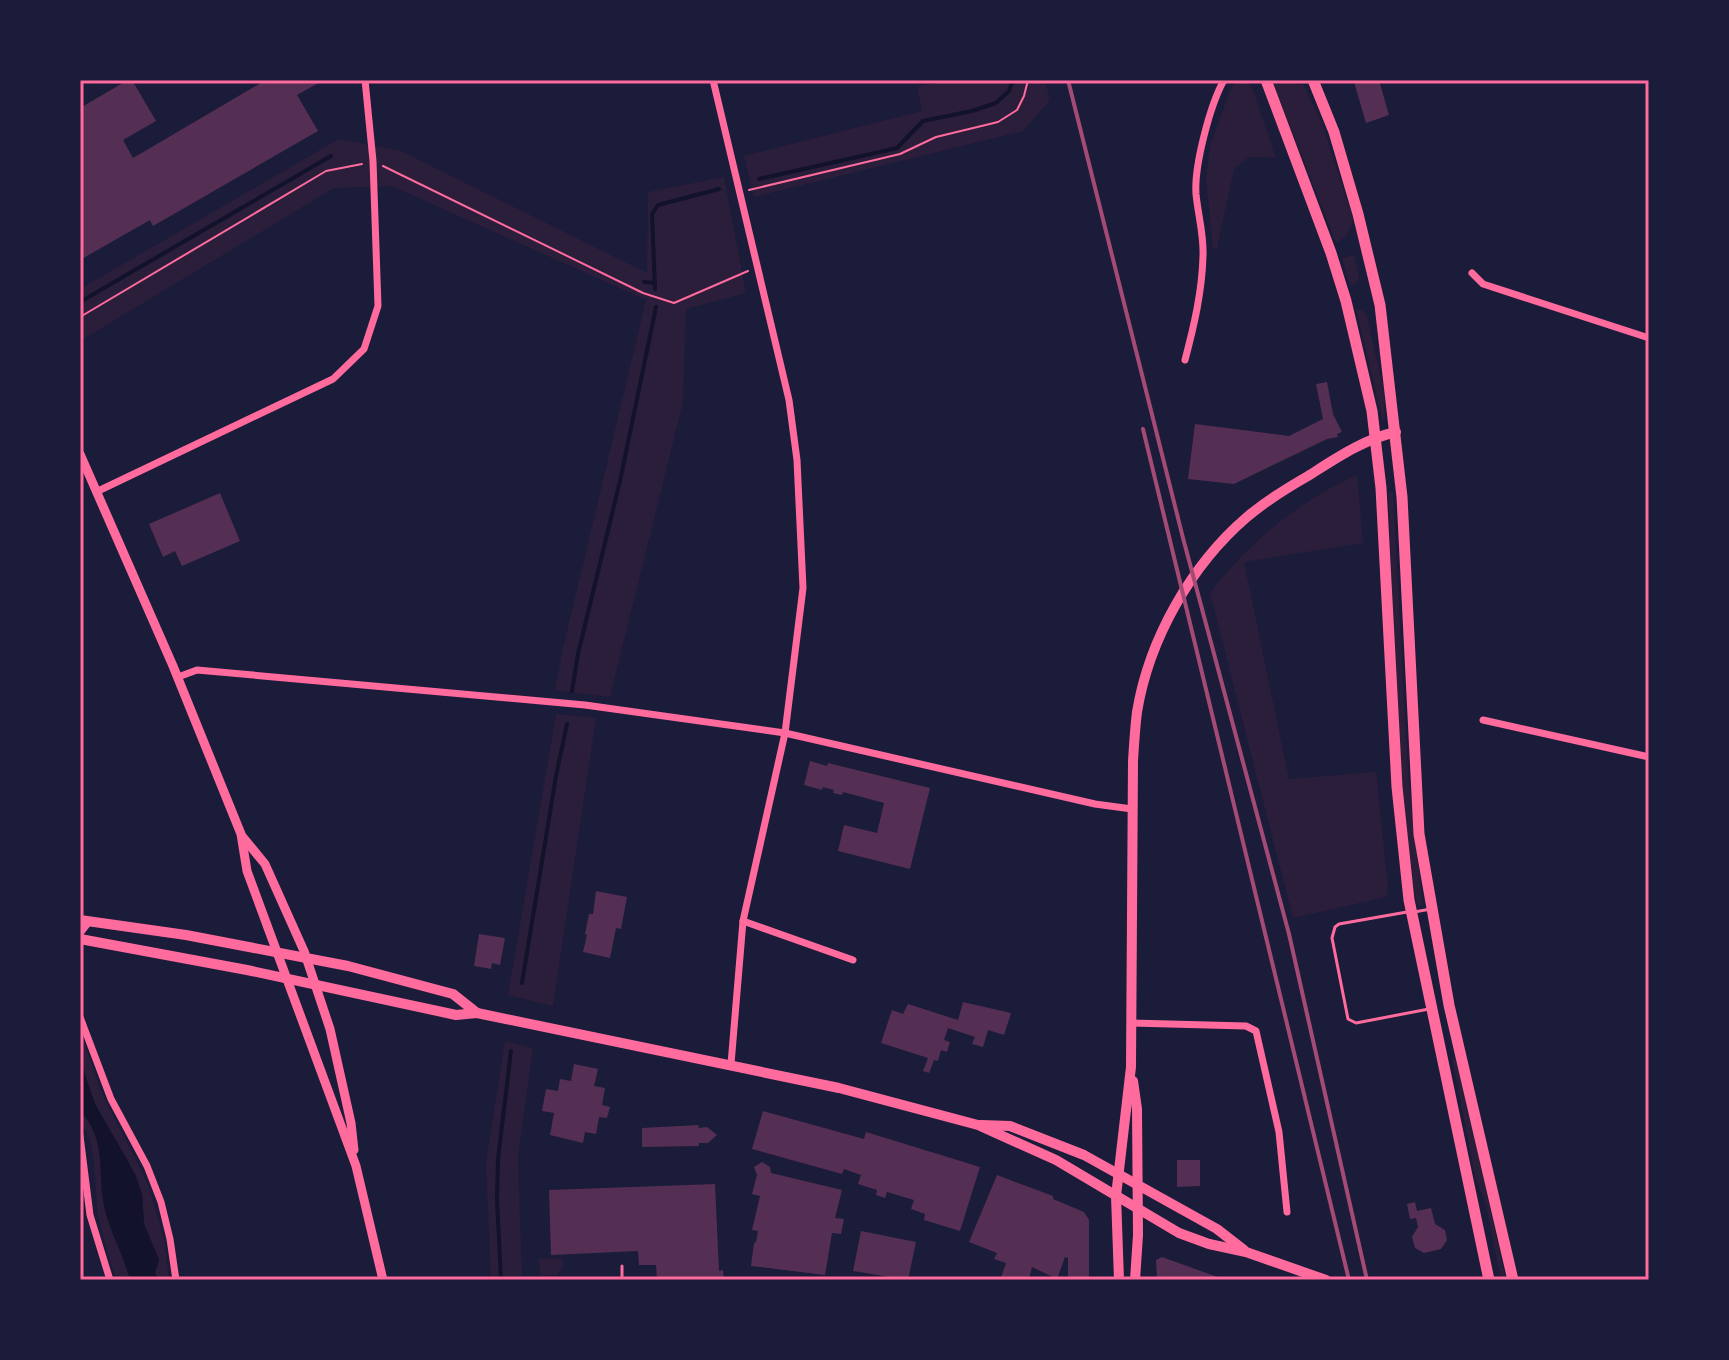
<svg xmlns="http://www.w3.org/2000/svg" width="1729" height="1360" font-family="'Source Sans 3',sans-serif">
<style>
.green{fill:#2a1e3b}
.water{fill:#12122b}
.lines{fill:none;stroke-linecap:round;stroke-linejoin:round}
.stream{stroke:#12122b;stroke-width:4}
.building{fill:#542f53}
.path{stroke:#ff6b9d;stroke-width:2}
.service{stroke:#ff6b9d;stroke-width:3}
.minor{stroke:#ff6b9d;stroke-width:7}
.tertiary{stroke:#ff6b9d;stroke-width:9}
.secondary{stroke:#ff6b9d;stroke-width:10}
.primary{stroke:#ff6b9d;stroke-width:11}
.rail{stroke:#a44b75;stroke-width:4}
.neatline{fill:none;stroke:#ff6b9d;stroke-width:3}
</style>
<rect width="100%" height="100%" fill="#1b1b3a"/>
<g class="green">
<polygon points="944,80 1045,80 1050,100 1023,131 754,197 744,156 922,111 917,87"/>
<polygon points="1245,80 1252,87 1276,158 1249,157 1234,169 1217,249 1213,249 1206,178 1210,146 1231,88 1236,81"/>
<polygon points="1272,80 1301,80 1322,123 1353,219 1347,236 1336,243"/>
<polygon points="339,139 401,151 647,273 648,192 724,177 746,293 686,309 683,402 610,697 555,690 563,648 646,300 392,186 334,188 80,341 80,289"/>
<polygon points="1354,255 1359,277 1356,283 1350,286 1342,258"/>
<polygon points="1356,309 1362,310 1367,317 1384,391 1385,419 1382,419"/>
<path d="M1357,475L1363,543L1244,562L1289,779L1376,772L1388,886L1386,897L1293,918L1210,593C1248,543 1300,500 1357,475Z"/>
<path d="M1393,492L1408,772L1423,907L1417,905C1394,770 1395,630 1388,493Z"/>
<polygon points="556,714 596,718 553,1006 508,995"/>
<polygon points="80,1030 102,1094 148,1184 165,1244 169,1280 158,1280 155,1273 159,1260 144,1224 142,1194 129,1162 95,1104 80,1060"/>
<polygon points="505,1041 533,1048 518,1156 522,1280 491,1280 486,1162"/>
<polygon points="1456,1055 1506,1280 1501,1280 1486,1205 1475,1176 1452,1059"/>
<path d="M80,1110C109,1144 96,1171 105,1210C111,1234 124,1256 130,1280H117C109,1261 104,1240 99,1220C94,1195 98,1138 80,1123Z"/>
<polygon points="562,1258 563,1267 557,1275 540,1276 539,1259"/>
</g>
<path class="water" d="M80,1060L95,1104L136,1176L142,1194L144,1224L159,1260L155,1273L158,1280H130C124,1256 111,1234 105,1210C96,1172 109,1143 80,1110Z"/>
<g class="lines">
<g class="stream">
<polyline points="759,179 897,148 923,121 972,111 996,103 1009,91 1013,80"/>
<polyline points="644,282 655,283"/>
<polyline points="655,289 652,214 658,205 719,189"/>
<polyline points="80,302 331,156"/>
<polyline points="572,691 578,654 620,481 656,307"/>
<polyline points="522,983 556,776 567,724"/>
<polyline points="501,1280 497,1200 498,1159 511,1051"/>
</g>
</g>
<g class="building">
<polygon points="128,80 132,80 156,121 123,140 133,158 266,80 324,80 297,95 318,131 153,226 150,220 80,260 80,108"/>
<polygon points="1358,80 1379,80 1389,115 1366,123 1354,82"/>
<polygon points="1327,382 1333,414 1342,432 1337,434 1338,437 1327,439 1234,484 1188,479 1195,424 1289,436 1323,419 1316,384"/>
<polygon points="220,493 240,541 182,566 175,551 163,557 149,524"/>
<polygon points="810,761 827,766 828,763 930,788 910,869 838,851 844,825 877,833 884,803 843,792 842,795 833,793 834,790 823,787 822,790 804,785"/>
<polygon points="596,891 627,897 621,929 616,928 610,958 583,952 587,935 585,934 589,914 593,914"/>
<polygon points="479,934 505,938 500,965 492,963 491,969 474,966"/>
<polygon points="963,1002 1011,1013 1004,1035 988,1030 983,1047 972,1044 975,1037 948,1028 944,1040 950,1042 947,1052 941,1050 938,1061 934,1060 929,1073 923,1071 928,1058 881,1043 892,1010 903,1014 908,1004 958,1020"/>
<polygon points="574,1064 598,1069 594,1086 605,1088 602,1105 610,1107 607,1118 599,1117 596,1134 585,1132 583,1143 550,1135 554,1113 542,1111 546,1089 558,1091 560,1079 571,1081"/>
<polygon points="763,1111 864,1139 866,1132 980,1167 960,1231 924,1220 925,1214 911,1209 914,1200 887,1192 885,1198 876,1195 877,1190 858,1184 861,1175 844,1169 842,1174 752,1149"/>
<polygon points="699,1125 698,1128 707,1127 717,1135 708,1143 699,1143 699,1146 642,1147 642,1128"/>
<polygon points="1177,1160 1200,1160 1200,1186 1177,1187"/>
<polygon points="762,1162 770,1167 771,1173 842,1190 835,1218 844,1219 841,1234 832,1233 825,1275 751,1266 754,1243 756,1242 758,1231 752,1230 760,1196 752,1194 757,1175 754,1167"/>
<polygon points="997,1175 1053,1196 1053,1199 1084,1212 1089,1220 1089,1280 1068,1280 1068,1258 1065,1257 1057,1279 1032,1267 1029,1280 1000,1280 1006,1263 994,1259 997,1253 969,1242"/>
<polygon points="715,1184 719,1271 723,1270 724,1280 657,1280 656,1265 639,1265 638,1251 551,1255 549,1190"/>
<polygon points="1415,1202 1417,1211 1431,1208 1435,1224 1445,1230 1447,1240 1441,1249 1424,1253 1415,1248 1412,1237 1418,1227 1416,1218 1410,1219 1407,1204"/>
<polygon points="861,1231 916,1242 908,1280 853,1271"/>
<polygon points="1162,1257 1226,1280 1157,1280 1156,1260"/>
</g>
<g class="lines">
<g class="path">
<polyline points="383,166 643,293 674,303 748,271"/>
<polyline points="749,190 900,154 936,137 998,122 1017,110 1024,96 1028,80"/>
<polyline points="80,317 326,171 362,164"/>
</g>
<g class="service">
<polyline points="1407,912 1339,924 1335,927 1332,938 1348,1019 1356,1023 1429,1009"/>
<polyline points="1414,912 1431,909"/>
<polyline points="622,1266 622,1280"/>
</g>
<g class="minor">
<polyline points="713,80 789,400 797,460 803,588 785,733 743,921 731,1064"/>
<polyline points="1472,273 1483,284 1649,338"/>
<path d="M1185,360C1194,326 1202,292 1203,256C1204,235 1198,215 1196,194C1194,166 1210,105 1224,80"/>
<polyline points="96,492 333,379 364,349 378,306 373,161 365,80"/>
<polyline points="178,677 197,670 585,705 785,733 1095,804 1132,809"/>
<polyline points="1483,720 1649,757"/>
<polyline points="743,921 853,960"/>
<polyline points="80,1017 111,1099 147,1166 161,1202 170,1239 176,1280"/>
<polyline points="1131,1023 1246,1026 1256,1031 1279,1132 1287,1212"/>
<polyline points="80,1136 90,1215 110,1280"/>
</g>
<g class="tertiary">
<polyline points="80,454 173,666 241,834 247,871 356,1166 383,1280"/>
<polyline points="242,836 265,864 304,951 330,1029 351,1123 354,1150"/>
</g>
<g class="secondary">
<polyline points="80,920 186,935 348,966 453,994 477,1013"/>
<polyline points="80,931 87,922"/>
<polyline points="80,939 247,970 456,1015 477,1013 839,1088 978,1125 1056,1160 1179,1233 1209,1244 1246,1252 1326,1280"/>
<polyline points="1133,1081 1137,1109 1138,1235 1135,1280"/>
<polyline points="981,1125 1010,1126 1084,1155 1217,1229 1244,1250"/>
<path d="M1119,1280L1116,1196L1131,1067L1133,761C1134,745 1135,728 1137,712C1149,639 1191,565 1247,517C1266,501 1287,488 1308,476C1335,459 1364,439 1396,432"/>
</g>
<g class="primary">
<polyline points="1266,80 1331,253 1346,301 1372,411 1381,488 1397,787 1409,900 1489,1280"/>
<polyline points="1313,80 1334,132 1358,214 1380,305 1402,497 1419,834 1449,1005 1513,1280"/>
</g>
<g class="rail">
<polyline points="1068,80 1183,538 1289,934 1367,1280"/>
<polyline points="1143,429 1349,1280"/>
</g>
</g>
<rect width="1729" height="1360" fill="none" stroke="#1b1b3a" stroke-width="164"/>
<rect x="82" y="82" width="1565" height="1196" class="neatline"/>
</svg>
